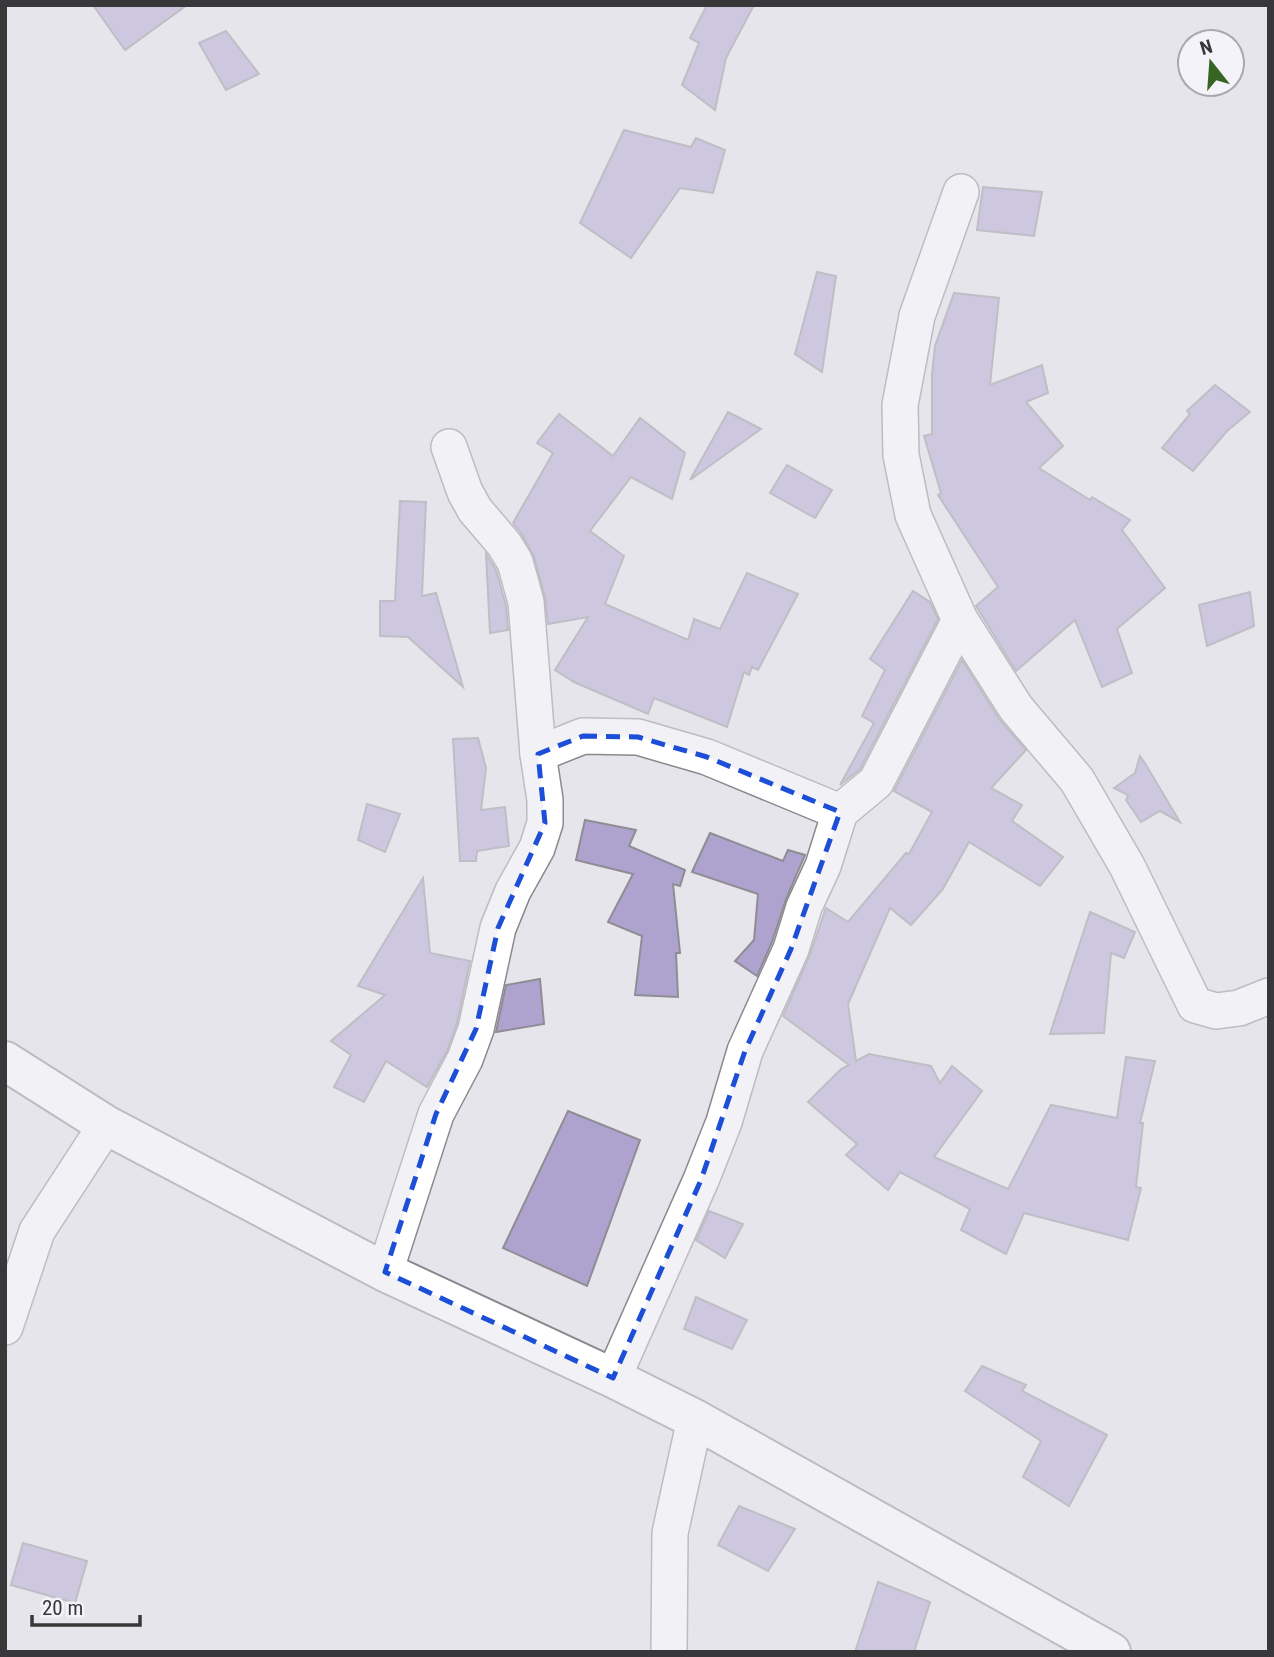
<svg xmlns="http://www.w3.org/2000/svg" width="1274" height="1657" font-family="'Roboto Condensed',sans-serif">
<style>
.building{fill:#aea3cf;stroke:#8f8d94;stroke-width:2}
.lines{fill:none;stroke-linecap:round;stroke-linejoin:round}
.minor-casing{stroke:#8b898f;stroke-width:38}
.tertiary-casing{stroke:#8b898f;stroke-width:42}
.minor{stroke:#fff;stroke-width:35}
.tertiary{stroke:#fff;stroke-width:38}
.marked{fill:none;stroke:#1d4ed8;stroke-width:5;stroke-dasharray:14 9;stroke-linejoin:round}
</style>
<rect width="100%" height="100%" fill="#e7e5ec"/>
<g class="building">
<polygon points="93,5 187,5 125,50"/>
<polygon points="707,5 754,5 726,58 715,110 682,85 699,43 690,38"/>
<polygon points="226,31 259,74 226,90 199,43"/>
<polygon points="624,130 691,147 696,138 725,150 713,193 680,188 631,258 580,223"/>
<polygon points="983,187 1042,192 1034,236 977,230"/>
<polygon points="817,272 836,276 822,372 795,354"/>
<polygon points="954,293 999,298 990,385 1042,365 1048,393 1026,402 1063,446 1039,468 1090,500 1092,497 1130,520 1122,530 1165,588 1117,629 1132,673 1102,687 1075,620 1016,671 976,606 998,587 938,495 941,493 924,436 932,434 932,374 935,346"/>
<polygon points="1215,385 1250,412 1227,431 1193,471 1162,448 1190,414 1187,411"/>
<polygon points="728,412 761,429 690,480"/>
<polygon points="559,414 613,456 640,418 685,453 672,499 631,477 590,531 624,556 605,604 688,640 694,619 720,629 747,573 798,594 758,670 752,667 749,675 744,672 727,727 654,698 648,714 574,682 555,670 588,617 548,624 545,597 534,557 521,533 513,523 553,453 537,443"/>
<polygon points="787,465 832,490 815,518 770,493"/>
<polygon points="400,501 426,502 422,596 436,593 463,687 408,637 380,636 380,601 395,601"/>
<polygon points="486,554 496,570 506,606 508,630 490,633"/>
<polygon points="913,591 930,602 938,619 860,769 840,785 874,723 862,716 885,670 870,659"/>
<polygon points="1250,592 1254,626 1207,646 1199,605"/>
<polygon points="962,660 999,719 1026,750 991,788 1022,805 1012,821 1063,857 1040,886 969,842 943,889 911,925 890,908 848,1004 856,1061 869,1054 931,1066 940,1083 952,1066 982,1091 934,1157 1008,1189 1051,1105 1117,1118 1126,1057 1155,1061 1140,1123 1143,1123 1136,1187 1141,1188 1128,1240 1024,1213 1006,1254 961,1230 970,1209 900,1172 888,1190 846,1155 857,1144 808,1102 841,1069 849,1065 783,1016 809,957 826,908 848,922 906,853 909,854 932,812 894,791"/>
<polygon points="478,738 486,768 481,810 505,807 509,846 477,851 476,861 460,861 453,739"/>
<polygon points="1140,756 1146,765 1180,822 1160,811 1141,822 1126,800 1128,795 1114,788 1135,773"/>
<polygon points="367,804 400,814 385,852 358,840"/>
<polygon points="585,820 636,830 629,846 685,870 680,886 673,884 680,953 676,953 678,997 635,995 642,936 608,922 633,874 576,860"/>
<polygon points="710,833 783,861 788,850 805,855 786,899 772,942 757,976 735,961 754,940 758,894 692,872"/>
<polygon points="423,878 430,953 470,961 457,1023 447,1051 427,1087 386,1061 364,1102 334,1087 351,1055 331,1041 385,995 358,986"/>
<polygon points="1090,912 1135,932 1124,958 1111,953 1104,1033 1050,1034"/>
<polygon points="540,979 544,1024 496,1032 506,985"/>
<polygon points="568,1111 640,1140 587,1286 503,1248"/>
<polygon points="709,1211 743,1224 725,1258 696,1240"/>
<polygon points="696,1297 747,1320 732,1349 684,1329"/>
<polygon points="982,1366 1026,1385 1022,1391 1107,1435 1069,1506 1023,1477 1041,1441 965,1391"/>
<polygon points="739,1506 795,1529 768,1571 718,1545"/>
<polygon points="23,1543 87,1561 75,1603 11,1585"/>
<polygon points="878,1582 930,1602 914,1652 855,1652"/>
</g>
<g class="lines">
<g class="minor-casing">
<g id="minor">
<polyline points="961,192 917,316 900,405 901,455 913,515 960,620 1016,708 1077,780 1127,866 1195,1005 1216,1011 1239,1008 1269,996"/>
<polyline points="538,754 583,736 638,737 707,757 840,812"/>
<polyline points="385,1272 436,1114 465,1059 476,1029 498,928 513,891 537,848 545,823 545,800 538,754 526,602 515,562 504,544 475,510 465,492 449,447"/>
<polyline points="5,1327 37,1231 106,1125"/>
<polyline points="613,1378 701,1180 724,1122 745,1051 791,949 804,907 823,866 840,812 876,782 960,620"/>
<polyline points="669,1652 670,1533 695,1419"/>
</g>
</g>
<g class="tertiary-casing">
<polyline id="tertiary" points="5,1061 106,1125 385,1272 613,1378 695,1419 1111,1652"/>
</g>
<use href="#minor" class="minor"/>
<use href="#tertiary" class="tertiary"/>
</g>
<path d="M0 0H1274V1657H0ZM583,736L638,737L707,757L840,812L791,949L745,1051L701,1180L613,1378L385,1272L436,1114L476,1029L498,928L545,823L538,754Z" fill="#e7e5ec" fill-opacity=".55" fill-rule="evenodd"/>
<path class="marked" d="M583,736L638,737L707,757L840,812L791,949L745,1051L701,1180L613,1378L385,1272L436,1114L476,1029L498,928L545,823L538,754Z"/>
<rect width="1274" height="1657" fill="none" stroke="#38383a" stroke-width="14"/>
<g transform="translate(1211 63) rotate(343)"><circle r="33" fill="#f4f3fa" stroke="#a9a8ad" stroke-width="2"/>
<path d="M0-5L12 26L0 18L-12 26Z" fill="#376523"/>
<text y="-10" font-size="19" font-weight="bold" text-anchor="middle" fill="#38383a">N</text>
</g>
<path d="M32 1615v10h108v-10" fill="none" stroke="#38383a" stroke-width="3.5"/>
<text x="42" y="1615" font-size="21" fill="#38383a" stroke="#f4f3fa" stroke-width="5" paint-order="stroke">20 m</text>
</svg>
